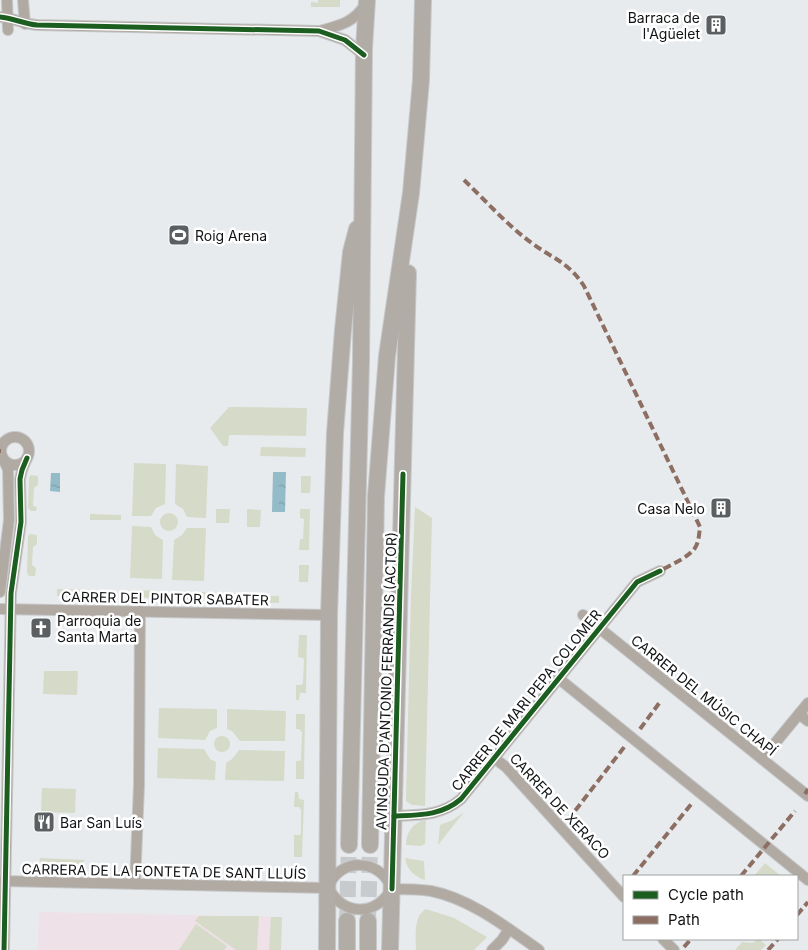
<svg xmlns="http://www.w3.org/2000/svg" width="808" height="950" font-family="Inter,sans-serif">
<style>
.education{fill:#eee1e7}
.green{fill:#d6dac8}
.water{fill:url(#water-ripples)}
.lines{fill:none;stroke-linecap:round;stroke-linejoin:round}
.primary-tunnel{stroke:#c8cbcd;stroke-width:16;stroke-dasharray:16 8;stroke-linecap:butt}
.street-casing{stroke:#c6c8ca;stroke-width:12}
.primary-casing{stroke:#c6c8ca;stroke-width:18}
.street{stroke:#b1aaa3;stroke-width:10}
.primary{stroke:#b2aca7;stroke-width:16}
.quiet{stroke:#8d6e63;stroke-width:4;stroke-dasharray:8 4;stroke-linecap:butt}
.cycleway-casing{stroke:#fff;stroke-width:8}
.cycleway{stroke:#1b5e20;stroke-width:5}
.labels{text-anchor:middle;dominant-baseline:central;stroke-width:5;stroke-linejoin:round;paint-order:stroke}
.poi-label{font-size:14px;fill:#111315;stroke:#fff;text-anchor:start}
.street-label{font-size:14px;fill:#111315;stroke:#fff}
</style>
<defs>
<pattern id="water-ripples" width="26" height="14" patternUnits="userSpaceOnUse" patternTransform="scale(1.25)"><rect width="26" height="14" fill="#93bbc8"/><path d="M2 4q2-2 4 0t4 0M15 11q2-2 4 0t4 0" fill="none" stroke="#7ea0ab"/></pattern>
</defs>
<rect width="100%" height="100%" fill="#e8ebee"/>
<polygon class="education" points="39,912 282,917 281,950 38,950"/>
<g class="green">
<polygon points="318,0 340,0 340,7 311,7 311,2 318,3"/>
<polygon points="229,407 307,408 306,436 229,435 228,446 223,446 210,428"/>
<polygon points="261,447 306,448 305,457 260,456"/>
<polygon points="134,463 166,464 165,504 156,508 151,516 132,516"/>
<polygon points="176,464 208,466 206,518 187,517 183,509 175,504"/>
<polygon points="31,475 38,476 38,485 34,488 33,506 37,507 36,511 31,511 28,508 29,477"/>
<polygon points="301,476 311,476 310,493 301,493"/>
<polygon points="415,507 432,518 425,806 412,805 406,801 406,798 411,595"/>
<polygon points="216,509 230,509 229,523 216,523"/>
<polygon points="247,509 261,510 260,527 247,527"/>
<polygon points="300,509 310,509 309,550 299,550 300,539 303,539 304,519 300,518"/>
<circle cx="169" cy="522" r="9"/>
<polygon points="90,514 121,515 121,520 90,520"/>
<polygon points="132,526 151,527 155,535 163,540 162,579 130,578"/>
<polygon points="187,528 206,528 204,581 172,580 174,540 182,535"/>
<polygon points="30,534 37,535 37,544 33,547 32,565 36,568 35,576 29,576 27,573 28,536"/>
<polygon points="299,565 309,565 308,582 299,582"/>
<polygon points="57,589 108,590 108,598 57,596"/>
<polygon points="130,590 162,591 162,598 129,597"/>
<polygon points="173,591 205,592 205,599 173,599"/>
<polygon points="228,595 279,596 279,603 228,602"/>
<polygon points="299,635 307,635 306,693 300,693 299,700 296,700 296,685 301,685 303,683 304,660 303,658 298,657"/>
<polygon points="44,671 78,671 77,695 43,694"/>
<polygon points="159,708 217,709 217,728 210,731 205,740 158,738"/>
<polygon points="227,709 286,711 285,741 240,741 232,731 227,729"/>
<polygon points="296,714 305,714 304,779 296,779 296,761 300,761 301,759 302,732 299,729 296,729"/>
<circle cx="222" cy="744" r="8"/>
<polygon points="158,748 204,749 210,759 216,762 215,780 157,778"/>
<polygon points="239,750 285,751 284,781 225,780 226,763 232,759"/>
<polygon points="42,788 76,789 75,813 41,812"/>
<polygon points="295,792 298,792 299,799 304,800 302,857 294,857 294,835 300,835 301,833 301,810 299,807 294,807"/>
<polygon points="464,812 438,845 440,825 453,820"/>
<path d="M426,820L425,844L421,846L406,845C406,832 413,822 426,820Z"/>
<polygon points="40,858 85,860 74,871 39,871"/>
<path d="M405,858L424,861L425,880C414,876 407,870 405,858Z"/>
<polygon points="765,863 781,876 754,876"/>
<path d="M426,909L454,918L487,937L474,950H416C416,937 413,916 426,909Z"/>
<polygon points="199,916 259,916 257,950 236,950 195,921"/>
<polygon points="271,917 282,917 281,950 269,950"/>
<polygon points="196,924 227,946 224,950 179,950"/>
<polygon points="759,939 766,945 761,950 735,950 742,942 752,943"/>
</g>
<g class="water">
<polygon points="273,472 286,472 285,512 272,512"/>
<polygon points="51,473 60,473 60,492 50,491"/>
</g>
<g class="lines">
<g class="primary-tunnel">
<polyline points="347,921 349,845"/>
<polyline points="368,921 370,845"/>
</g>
<g class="street-casing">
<g id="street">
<polyline points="7,0 8,30"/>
<polyline points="23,0 25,24"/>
<path d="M0,17C13,18 24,24 37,25L319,31L345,40L364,55"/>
<path d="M320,31C341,25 353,23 366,4"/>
<circle cx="15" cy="451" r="14"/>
<polyline points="0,592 9,520 8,469 4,461"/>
<polyline points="0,609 329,615"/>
<polyline points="583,615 808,796"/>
<polyline points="558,678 808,880"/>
<polyline points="799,714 808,721"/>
<polyline points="494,758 506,767 624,897"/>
<polyline points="762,759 808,703"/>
<path d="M394,816C419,815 441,816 461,799L637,582L660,571"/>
<polyline points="2,881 328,888"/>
<polyline points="135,884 139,785 140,611"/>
<path d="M329,885C341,858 378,859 390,885"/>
<path d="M329,889C344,916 375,916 391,890"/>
<path d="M392,889C404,889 418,889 431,891C471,899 506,927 539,950"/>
<polyline points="663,939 674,950"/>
<polyline points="4,950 11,593 21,522 20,479 22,470 27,458"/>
<polyline points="492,950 502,940 509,929"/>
</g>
</g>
<g class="primary-casing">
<g id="primary">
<polyline points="349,845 361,361 364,48 367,0"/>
<polyline points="370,845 376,496 387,356 411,193 421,80 423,0"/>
<polyline points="327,950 329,615 335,433 343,330 351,252 357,229"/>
<polyline points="347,950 347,921"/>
<polyline points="368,950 368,921"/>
<polyline points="390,950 408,273"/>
</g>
</g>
<use href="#street" class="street"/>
<use href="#primary" class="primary"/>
<g class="quiet">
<path d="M464,180C486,201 508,226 533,244C554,259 569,263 584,286L700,527C699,534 699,542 695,548C688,558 670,565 660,571"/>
<polyline points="0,451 1,451"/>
<polyline points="640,729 660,702"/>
<polyline points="805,794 808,789"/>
<polyline points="568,820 625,746"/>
<polyline points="633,876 693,802"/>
<polyline points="741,876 795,811"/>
<polyline points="797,915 808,902"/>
<polyline points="684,947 691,939"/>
<polyline points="768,950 778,939"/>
</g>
<g class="cycleway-casing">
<g id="cycleway">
<path d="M0,17C13,18 24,24 37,25L319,31L345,40L364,55"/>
<path d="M394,816C419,815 441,816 461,799L637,582L660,571"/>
<polyline points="392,889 403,474"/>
<polyline points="4,950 11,593 21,522 20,479 22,470 27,458"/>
</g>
</g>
<use href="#cycleway" class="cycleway"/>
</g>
<defs>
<g id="building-square" transform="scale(1.125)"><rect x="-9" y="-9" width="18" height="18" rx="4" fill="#5c5f61" stroke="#fff"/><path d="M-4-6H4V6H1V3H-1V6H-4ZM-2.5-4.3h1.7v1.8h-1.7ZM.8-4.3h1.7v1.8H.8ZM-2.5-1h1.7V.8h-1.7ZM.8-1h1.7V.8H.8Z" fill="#fff"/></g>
<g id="stadium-square" transform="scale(1.125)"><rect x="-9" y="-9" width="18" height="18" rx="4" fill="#5c5f61" stroke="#fff"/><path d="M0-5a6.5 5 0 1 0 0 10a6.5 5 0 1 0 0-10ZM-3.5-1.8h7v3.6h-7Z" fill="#fff"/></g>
<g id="church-square" transform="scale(1.125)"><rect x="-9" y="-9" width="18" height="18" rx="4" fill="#5c5f61" stroke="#fff"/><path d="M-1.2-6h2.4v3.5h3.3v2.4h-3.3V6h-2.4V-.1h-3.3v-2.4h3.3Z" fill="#fff"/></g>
<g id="restaurant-square" transform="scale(1.125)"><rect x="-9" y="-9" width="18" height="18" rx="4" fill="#5c5f61" stroke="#fff"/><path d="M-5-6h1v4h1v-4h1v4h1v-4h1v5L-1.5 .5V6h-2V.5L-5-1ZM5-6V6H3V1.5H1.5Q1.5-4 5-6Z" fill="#fff"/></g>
</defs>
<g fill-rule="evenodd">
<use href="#building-square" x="716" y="25"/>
<use href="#stadium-square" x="179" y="235"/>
<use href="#building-square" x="721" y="508"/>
<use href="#church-square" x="41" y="628"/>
<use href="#restaurant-square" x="44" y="822"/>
</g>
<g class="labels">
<g class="poi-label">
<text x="700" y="17" text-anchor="end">Barraca de<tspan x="700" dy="16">l'Agüelet</tspan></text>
<text x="195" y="235">Roig Arena</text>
<text x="705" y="508" text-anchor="end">Casa Nelo</text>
<text x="57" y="620">Parroquia de<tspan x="57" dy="16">Santa Marta</tspan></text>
<text x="60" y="822">Bar San Luís</text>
</g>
<g class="street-label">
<text transform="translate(165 598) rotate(1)">CARRER DEL PINTOR SABATER</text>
<text transform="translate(386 681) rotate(-88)">AVINGUDA D'ANTONIO FERRANDIS (ACTOR)</text>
<text transform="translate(704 695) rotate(39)">CARRER DEL MÚSIC CHAPÍ</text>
<text transform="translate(526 700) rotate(-51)">CARRER DE MARI PEPA COLOMER</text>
<text transform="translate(560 806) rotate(47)">CARRER DE XERACO</text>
<text transform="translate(164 871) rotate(1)">CARRERA DE LA FONTETA DE SANT LLUÍS</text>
</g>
</g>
<rect x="623" y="875" width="175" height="65" fill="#ffffff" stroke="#a0a1a1"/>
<rect x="633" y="891" width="25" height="8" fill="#1b5e20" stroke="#a0a1a1"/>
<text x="668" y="900" font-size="15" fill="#111315">Cycle path</text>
<rect x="633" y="916" width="25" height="8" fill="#8d6e63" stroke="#a0a1a1"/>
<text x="668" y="925" font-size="15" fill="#111315">Path</text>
</svg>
